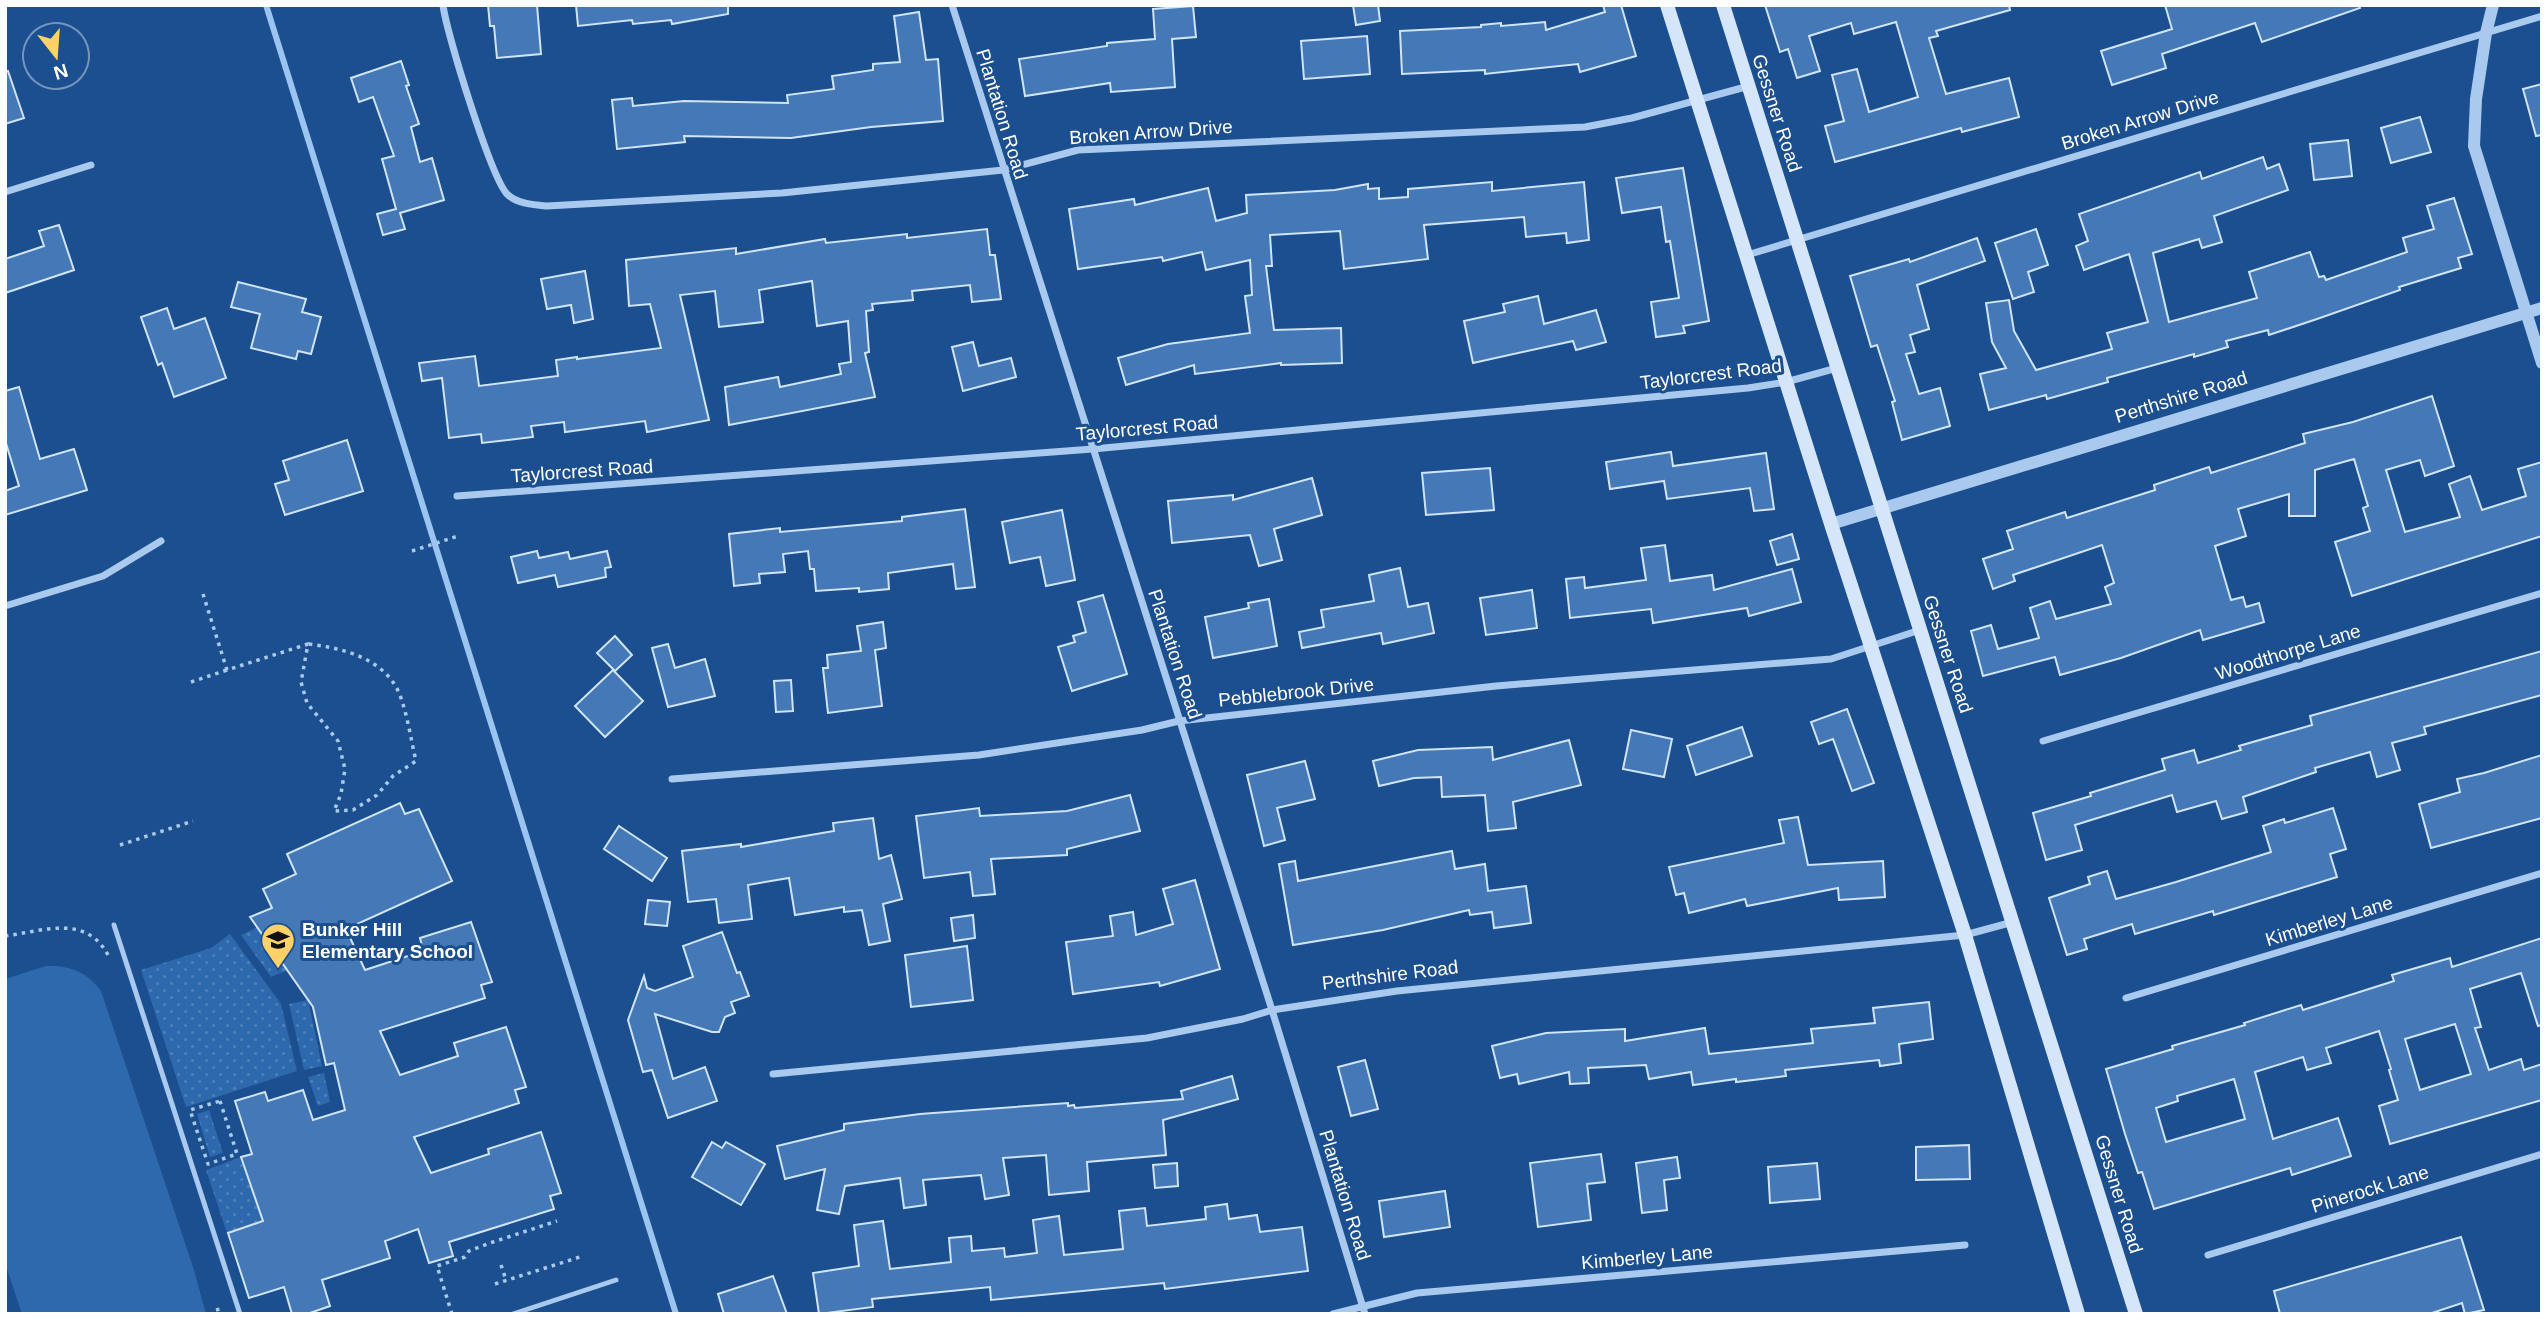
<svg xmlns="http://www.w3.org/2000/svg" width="2547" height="1319" font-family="Helvetica,sans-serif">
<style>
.grass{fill:url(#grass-dots)}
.pitch{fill:#2e69ad}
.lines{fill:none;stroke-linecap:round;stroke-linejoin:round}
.stream{stroke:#9cc4f0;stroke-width:6}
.building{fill:#4478b7;stroke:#cfe3fa;stroke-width:2;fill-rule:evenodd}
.path{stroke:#a9c9ee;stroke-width:3.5;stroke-dasharray:3.5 5;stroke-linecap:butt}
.service{stroke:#a9c9ee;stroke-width:5}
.minor{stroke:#a9c9ee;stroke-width:7}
.tertiary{stroke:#a9c9ee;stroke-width:12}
.secondary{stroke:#d6e6fa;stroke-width:14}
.labels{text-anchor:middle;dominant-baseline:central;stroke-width:6;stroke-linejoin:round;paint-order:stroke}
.street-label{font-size:19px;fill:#fff;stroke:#1b4f8f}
.poi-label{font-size:19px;font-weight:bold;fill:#fff;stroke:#1b4f8f;text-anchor:start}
</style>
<defs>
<pattern id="grass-dots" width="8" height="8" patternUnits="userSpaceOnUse" patternTransform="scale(1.75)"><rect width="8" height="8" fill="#2e69ad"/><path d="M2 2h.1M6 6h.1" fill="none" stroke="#4d80b9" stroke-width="1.8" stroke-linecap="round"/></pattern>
</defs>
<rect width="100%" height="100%" fill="#1b4f8f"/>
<g class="grass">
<polygon points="258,927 288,970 271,977 241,935"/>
<polygon points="230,934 281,1004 297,1071 186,1107 141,970 211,948"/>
<polygon points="308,1000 322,1066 304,1070 289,1004"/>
<polygon points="324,1073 330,1102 318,1106 308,1077"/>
<polygon points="209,1110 223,1153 210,1157 197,1114"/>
<polygon points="241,1157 263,1221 227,1233 206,1170"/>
</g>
<path class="pitch" d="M46,966C70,965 87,972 101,991L194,1270L206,1314H22L5,1263V979Z"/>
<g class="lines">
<polyline class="stream" points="266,5 676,1314"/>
</g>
<g class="building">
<polygon points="488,5 537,5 541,54 497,58 494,26 490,26"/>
<polygon points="576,5 728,5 728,14 672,24 671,20 633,24 632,20 578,26"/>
<polygon points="1353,5 1378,5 1380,21 1356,25"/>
<polygon points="1603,5 1621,5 1636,56 1580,72 1578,64 1485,74 1485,70 1402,74 1400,31 1481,27 1481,25 1501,23 1501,26 1545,22 1546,30 1605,12"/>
<polygon points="1765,5 2009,5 2010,10 1936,31 1938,36 1929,38 1946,94 2009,78 2019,117 1962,132 1961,128 1835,162 1825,126 1844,121 1832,75 1857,69 1869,112 1918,97 1896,22 1854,34 1851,23 1809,36 1820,71 1797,78 1788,49 1780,52"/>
<polygon points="2165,5 2359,5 2360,8 2262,42 2255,23 2162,54 2166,68 2112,85 2101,51 2172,29"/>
<polygon points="1193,6 1196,37 1172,39 1175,87 1111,92 1110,83 1025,96 1019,59 1107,46 1107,43 1155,39 1153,9"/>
<polygon points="919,12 926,60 938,59 943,121 871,127 791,138 684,136 685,142 617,149 612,100 632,98 633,106 684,101 788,103 787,95 834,89 832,76 873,70 873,64 900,62 894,16"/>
<polygon points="1367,36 1370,74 1304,79 1301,41"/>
<polygon points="401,61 409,85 406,86 419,124 411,127 420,162 432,158 444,200 400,213 405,229 383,235 377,214 396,209 382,159 394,156 373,97 359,102 351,78"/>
<polygon points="8,71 24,118 5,124 5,72"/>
<polygon points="2542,84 2542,135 2536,136 2523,89"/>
<polygon points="2420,117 2431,152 2391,163 2381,128"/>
<polygon points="2348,140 2352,176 2314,180 2310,144"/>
<polygon points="2263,157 2267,169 2279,164 2288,190 2214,216 2222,242 2202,248 2199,239 2153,253 2169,322 2257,298 2249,272 2310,252 2319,277 2324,276 2326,280 2407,252 2403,238 2434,229 2427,206 2454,198 2472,254 2458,258 2461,268 2399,287 2400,290 2317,319 2269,335 2268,330 2226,341 2228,347 2194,357 2194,354 2107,378 2108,382 2047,399 2046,395 1989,410 1980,374 2006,368 1992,342 1986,303 2009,300 2014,331 2036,370 2112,349 2107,333 2148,322 2129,254 2084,270 2076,246 2088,241 2079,214 2200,172 2202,179"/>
<polygon points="1683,168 1709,321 1683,326 1685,333 1656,337 1651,302 1679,298 1670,241 1666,242 1661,207 1622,213 1616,178"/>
<polygon points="1492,182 1492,191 1584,182 1589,240 1567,243 1566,233 1526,237 1524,217 1424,225 1428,259 1344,269 1340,231 1270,235 1272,266 1266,266 1274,330 1341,328 1342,363 1281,365 1281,363 1195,374 1194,365 1126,385 1118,358 1168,344 1250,333 1245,296 1252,295 1250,260 1206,270 1202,252 1163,261 1162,257 1078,269 1069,209 1134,199 1135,205 1208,188 1216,221 1247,213 1246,195 1335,190 1368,184 1368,189 1379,188 1379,199 1408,197 1408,189"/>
<polygon points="59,225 74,270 5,293 5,259 44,246 39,231"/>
<polygon points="987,229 990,255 995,255 1001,299 972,302 970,285 912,291 913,300 872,304 873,310 866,311 869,352 865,353 875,397 729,425 725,387 778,377 780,387 841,374 839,364 851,362 848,321 817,326 812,281 759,290 763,322 719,327 715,291 680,295 709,420 647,432 645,421 565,432 564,422 531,426 533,437 482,443 481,434 449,438 442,378 422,381 419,363 475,356 479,386 558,376 556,360 577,357 577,359 661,348 650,304 629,306 626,260 736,248 736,254 825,239 826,243 907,234 907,238"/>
<polygon points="2036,229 2048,265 2028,272 2034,292 2013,299 1995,243"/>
<polygon points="1977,238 1985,261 1917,285 1929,329 1910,335 1915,352 1906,354 1919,394 1940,388 1950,426 1902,440 1892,402 1895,401 1877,345 1871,347 1850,276 1909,259 1910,262"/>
<polygon points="585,271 593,319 574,323 571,305 547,309 541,279"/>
<polygon points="238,282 306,299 302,312 321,317 311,354 298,351 296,359 251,348 260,314 231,307"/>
<polygon points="1538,296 1544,324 1596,310 1606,342 1576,350 1573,341 1473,363 1464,321 1505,312 1503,304"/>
<polygon points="167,308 174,329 205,318 226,378 174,397 162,363 158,365 141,317"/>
<polygon points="973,342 979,366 1011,358 1016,377 963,391 952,347"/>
<polygon points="19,387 40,459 74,449 87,490 5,515 5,491 19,486 5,440 5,391"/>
<polygon points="2432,396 2454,466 2425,476 2420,460 2386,470 2405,532 2460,517 2449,484 2470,476 2482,510 2526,496 2518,469 2542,462 2542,536 2352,596 2335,542 2370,531 2363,508 2368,506 2354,459 2315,470 2315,516 2289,516 2289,494 2238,509 2246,536 2215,546 2231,600 2243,597 2246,607 2259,603 2264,622 2203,640 2200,630 2121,658 2060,675 2055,657 1983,676 1971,631 1991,625 1998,649 2039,638 2030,608 2050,601 2056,619 2111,604 2105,587 2114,583 2102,545 2013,575 2015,581 1993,589 1983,559 2013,549 2007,531 2065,512 2067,518 2155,490 2154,485 2209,467 2211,473 2305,443 2303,434 2353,422"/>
<polygon points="347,440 363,491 285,515 275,484 289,480 283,461"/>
<polygon points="1671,452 1673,466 1766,453 1774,509 1754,511 1750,488 1667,499 1664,481 1610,489 1606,462"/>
<polygon points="1490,468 1494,510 1426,515 1422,473"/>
<polygon points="1312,478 1322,515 1274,529 1282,560 1259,566 1250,535 1172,543 1168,501 1233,495 1233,500"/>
<polygon points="965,509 975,587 956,589 953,564 888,573 889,589 859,592 859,588 816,591 814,569 810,569 808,551 783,554 785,572 759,574 760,583 734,586 729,534 780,528 780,532 902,521 902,517"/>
<polygon points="1062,510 1075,580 1046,586 1040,557 1010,563 1002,522"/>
<polygon points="1792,534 1799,559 1777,565 1770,541"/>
<polygon points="1665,545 1670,581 1712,575 1714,590 1792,569 1801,602 1749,616 1747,608 1653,623 1651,609 1570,618 1566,579 1584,577 1585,588 1646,580 1641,548"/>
<polygon points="537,551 539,558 568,552 570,559 607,551 611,567 605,568 606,577 558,587 555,575 518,583 511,557"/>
<polygon points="1400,568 1408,607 1428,603 1434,633 1383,644 1381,633 1302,648 1299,632 1324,627 1321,610 1374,601 1369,575"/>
<polygon points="1532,590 1537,628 1486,635 1480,598"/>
<polygon points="1103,595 1127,674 1072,691 1058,647 1075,642 1073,636 1086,632 1078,602"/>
<polygon points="1269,599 1277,646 1213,658 1205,617 1249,608 1248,603"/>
<polygon points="883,622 886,648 875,650 882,706 828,713 823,668 828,668 827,655 861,651 857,626"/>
<polygon points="615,636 632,655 615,671 597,653"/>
<polygon points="668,644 675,668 705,659 715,696 668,707 652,648"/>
<polygon points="2542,651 2542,695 2424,727 2426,734 2392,743 2400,770 2377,777 2370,752 2315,768 2316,772 2243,797 2247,812 2222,819 2216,801 2177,812 2172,795 2075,825 2082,850 2046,860 2033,813 2091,796 2090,793 2165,770 2162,759 2194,750 2198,763 2241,750 2239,746 2312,725 2310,716"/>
<polygon points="613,670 643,701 605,737 575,706"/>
<polygon points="791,680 793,711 776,712 774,681"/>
<polygon points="1847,709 1874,783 1852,791 1833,739 1819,744 1811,722"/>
<polygon points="1742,727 1752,756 1696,775 1687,746"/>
<polygon points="1631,730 1672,739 1664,777 1623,769"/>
<polygon points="1569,740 1581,785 1513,802 1516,828 1488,831 1485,795 1442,797 1441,777 1414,778 1379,786 1373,761 1418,750 1492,747 1493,760"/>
<polygon points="2542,755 2542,818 2431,848 2419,804 2460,792 2457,779 2484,773"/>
<polygon points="1305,761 1315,799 1277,808 1285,840 1264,846 1247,775"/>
<polygon points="1130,795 1140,831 1067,849 1067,855 991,859 995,894 973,896 970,872 924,878 916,816 979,808 980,816 1067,811"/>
<polygon points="400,803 405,814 419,809 452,881 346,929 365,970 423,951 420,938 471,922 492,982 481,985 485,998 380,1031 400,1075 458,1056 454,1043 506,1027 526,1087 515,1090 519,1103 414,1137 431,1173 489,1154 488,1149 541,1132 561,1193 550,1196 554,1209 449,1242 453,1256 429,1263 418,1229 385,1241 390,1258 322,1280 330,1306 307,1314 292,1314 284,1287 249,1298 228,1233 263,1221 241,1157 252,1154 235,1101 265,1092 268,1101 303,1090 313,1120 345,1110 334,1063 326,1065 313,1007 250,917 272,908 263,889 296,874 287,854"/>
<polygon points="2333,808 2346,849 2330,854 2337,877 2214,915 2213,911 2135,934 2132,924 2084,939 2087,949 2067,955 2049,898 2090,884 2088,877 2107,871 2116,899 2176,882 2271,852 2263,826 2284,819 2285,823"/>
<polygon points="1798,817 1808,865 1883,861 1885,897 1839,900 1838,888 1747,906 1745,899 1689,913 1684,893 1676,895 1669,867 1784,843 1779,820"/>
<polygon points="873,818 879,859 891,855 902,899 883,904 890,941 869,945 862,910 844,912 844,907 795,915 789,878 748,885 752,919 719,923 716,899 688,902 682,851 741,844 741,847 834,831 833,823"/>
<polygon points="619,826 667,858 652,881 604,849"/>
<polygon points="1452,851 1455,869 1485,864 1488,891 1526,886 1531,923 1494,928 1492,912 1470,915 1469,910 1383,930 1293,945 1279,864 1295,861 1298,881"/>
<polygon points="1195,880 1220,969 1160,986 1159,982 1073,994 1066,942 1113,936 1110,916 1133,912 1136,935 1173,924 1163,889"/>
<polygon points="648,900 670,902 667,926 645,924"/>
<polygon points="973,915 975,938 954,941 951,918"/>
<polygon points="722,932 737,973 740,972 749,996 731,1002 735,1013 725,1017 719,1032 712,1032 655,1014 673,1079 705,1067 717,1101 668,1118 652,1070 643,1072 628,1020 644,976 647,988 655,991 693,977 683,946"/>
<path d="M2542,938V1025L2538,1026L2521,973L2470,989L2481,1027L2475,1028L2489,1070L2521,1059L2524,1070L2542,1064V1100L2390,1144L2379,1106L2398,1100L2389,1070L2391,1069L2379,1031L2326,1048L2331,1063L2307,1070L2303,1057L2255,1072L2273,1139L2338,1118L2351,1156L2292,1175L2290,1168L2154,1209L2142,1172L2138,1173L2125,1134L2106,1069L2173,1049L2172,1046L2245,1025L2244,1023L2301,1005L2303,1010L2394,981L2392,975L2450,958L2452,967ZM2455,1024L2471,1074L2420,1090L2405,1039ZM2234,1079L2245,1119L2166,1142L2156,1108L2178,1101L2177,1096Z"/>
<polygon points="967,946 973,1000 911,1007 905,955"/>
<polygon points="1929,1002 1933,1039 1899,1044 1901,1063 1880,1066 1879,1060 1785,1070 1786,1076 1736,1082 1736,1079 1693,1085 1691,1072 1649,1079 1646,1065 1588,1068 1589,1083 1570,1084 1569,1072 1519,1084 1517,1074 1500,1078 1492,1046 1546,1033 1625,1029 1625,1041 1705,1028 1709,1054 1813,1043 1811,1029 1875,1023 1873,1008"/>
<polygon points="1365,1060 1378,1109 1351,1116 1338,1067"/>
<polygon points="1232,1076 1238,1099 1163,1120 1166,1155 1087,1162 1089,1191 1049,1195 1046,1155 1003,1158 1009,1195 985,1199 981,1175 923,1180 926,1205 904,1208 900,1178 845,1186 839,1214 817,1210 825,1169 785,1179 777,1146 844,1130 844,1124 920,1114 1068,1103 1068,1106 1074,1105 1075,1108 1183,1099 1181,1091"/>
<polygon points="712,1142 722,1148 726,1142 765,1164 741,1205 692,1177"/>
<polygon points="1969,1145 1970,1179 1916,1180 1916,1147"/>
<polygon points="1601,1154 1605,1182 1587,1184 1591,1220 1538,1227 1530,1163"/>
<polygon points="1677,1157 1680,1178 1664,1180 1667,1210 1642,1213 1636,1163"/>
<polygon points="1177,1163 1178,1186 1155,1188 1153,1165"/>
<polygon points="1817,1163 1820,1199 1770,1203 1768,1167"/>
<polygon points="1445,1191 1450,1227 1384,1237 1379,1201"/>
<polygon points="1227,1204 1229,1219 1257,1215 1260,1232 1302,1227 1308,1271 1165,1289 1164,1283 991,1300 990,1287 872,1299 873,1307 819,1314 813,1273 859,1266 854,1225 883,1221 890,1269 951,1262 949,1238 971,1236 972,1251 1004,1248 1005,1257 1037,1253 1033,1220 1059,1216 1064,1255 1123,1249 1119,1211 1145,1208 1147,1226 1206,1219 1205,1207"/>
<polygon points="2461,1237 2484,1310 2465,1314 2462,1303 2429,1314 2280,1314 2274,1291"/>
<polygon points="773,1276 787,1314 724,1314 718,1294"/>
</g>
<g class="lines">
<g class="path">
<polyline points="412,551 458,536"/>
<path d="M203,594L227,670L308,644L301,682L307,703L338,741L345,769L341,794L334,811L353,810L377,795L393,776L416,761C411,740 408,718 401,698C388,659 343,648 308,644"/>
<polyline points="191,682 227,670"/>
<polyline points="120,845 193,821"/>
<path d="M5,936C44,931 87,913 109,957"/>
<polygon points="220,1101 237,1154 208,1164 190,1110"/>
<polyline points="501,1265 506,1280"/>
<polyline points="495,1284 583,1256"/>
<polyline points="216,1310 224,1308"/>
<polyline points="452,1314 437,1266 465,1257 469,1251 493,1242 557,1221"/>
</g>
<g class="service">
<polyline points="114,925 240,1314"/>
<polyline points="513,1314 616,1280"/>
</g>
<g class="minor">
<path d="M443,5C446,32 491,177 507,194C517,204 534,205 547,206L782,193L1003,170L1078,150L1585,127L1632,118L1749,86"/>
<polyline points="952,5 1272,1010 1365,1314"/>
<polyline points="5,192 91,165"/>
<polyline points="1747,255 2542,16"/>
<polyline points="457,496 1093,449 1748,388 1786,382 1837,368"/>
<polyline points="5,606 103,576 161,541"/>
<polyline points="2043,741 2542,593"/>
<polyline points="672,779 979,755 1142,730 1179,721 1496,686 1831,659 1920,630"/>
<polyline points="2126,998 2542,873"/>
<polyline points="773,1074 1147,1038 1243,1019 1272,1010 1397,991 1965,935 2013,922"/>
<polyline points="2208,1255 2542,1154"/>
<polyline points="1333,1314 1417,1293 1965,1245"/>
</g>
<g class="tertiary">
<polyline points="2493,5 2486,33 2476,99 2474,146 2542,363"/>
<polyline points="1831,524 2542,308"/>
</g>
<g class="secondary">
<polyline points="1667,5 1831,524 1965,935 2078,1314"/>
<polyline points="1723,5 2136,1314"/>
</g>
</g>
<defs>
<g id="school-pin" transform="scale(1.75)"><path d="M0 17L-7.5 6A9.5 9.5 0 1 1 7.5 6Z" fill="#ffd166" stroke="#1b4f8f"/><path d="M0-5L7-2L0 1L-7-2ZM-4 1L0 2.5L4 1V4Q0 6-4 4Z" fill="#111"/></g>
</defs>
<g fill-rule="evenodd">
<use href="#school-pin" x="278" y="940"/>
</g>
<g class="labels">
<g class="street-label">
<text transform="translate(1777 113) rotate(72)">Gessner Road</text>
<text transform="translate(1002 114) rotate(73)">Plantation Road</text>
<text transform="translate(2140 120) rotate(-17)">Broken Arrow Drive</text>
<text transform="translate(1151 132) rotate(-4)">Broken Arrow Drive</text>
<text transform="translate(1711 374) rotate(-7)">Taylorcrest Road</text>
<text transform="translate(2181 397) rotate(-17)">Perthshire Road</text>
<text transform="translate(1147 428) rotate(-5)">Taylorcrest Road</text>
<text transform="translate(582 471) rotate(-4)">Taylorcrest Road</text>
<text transform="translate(2288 652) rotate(-17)">Woodthorpe Lane</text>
<text transform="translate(1175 654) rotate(72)">Plantation Road</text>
<text transform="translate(1948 654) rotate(72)">Gessner Road</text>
<text transform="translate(1296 692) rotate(-6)">Pebblebrook Drive</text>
<text transform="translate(2329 921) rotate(-17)">Kimberley Lane</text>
<text transform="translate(1390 975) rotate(-7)">Perthshire Road</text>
<text transform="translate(2370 1189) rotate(-17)">Pinerock Lane</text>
<text transform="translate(2119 1194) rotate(73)">Gessner Road</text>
<text transform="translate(1345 1195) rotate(73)">Plantation Road</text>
<text transform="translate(1647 1257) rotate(-5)">Kimberley Lane</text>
</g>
<g class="poi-label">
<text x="302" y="929">Bunker Hill<tspan x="302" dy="22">Elementary School</tspan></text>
</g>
</g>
<rect width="2547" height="1319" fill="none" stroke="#ffffff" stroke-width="14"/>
<g transform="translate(56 56) rotate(163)"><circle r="33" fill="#1b4f8f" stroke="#7695bc" stroke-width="2"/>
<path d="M0-5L12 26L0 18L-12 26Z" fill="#ffd166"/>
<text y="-10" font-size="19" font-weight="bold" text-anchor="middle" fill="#ffffff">N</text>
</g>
</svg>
